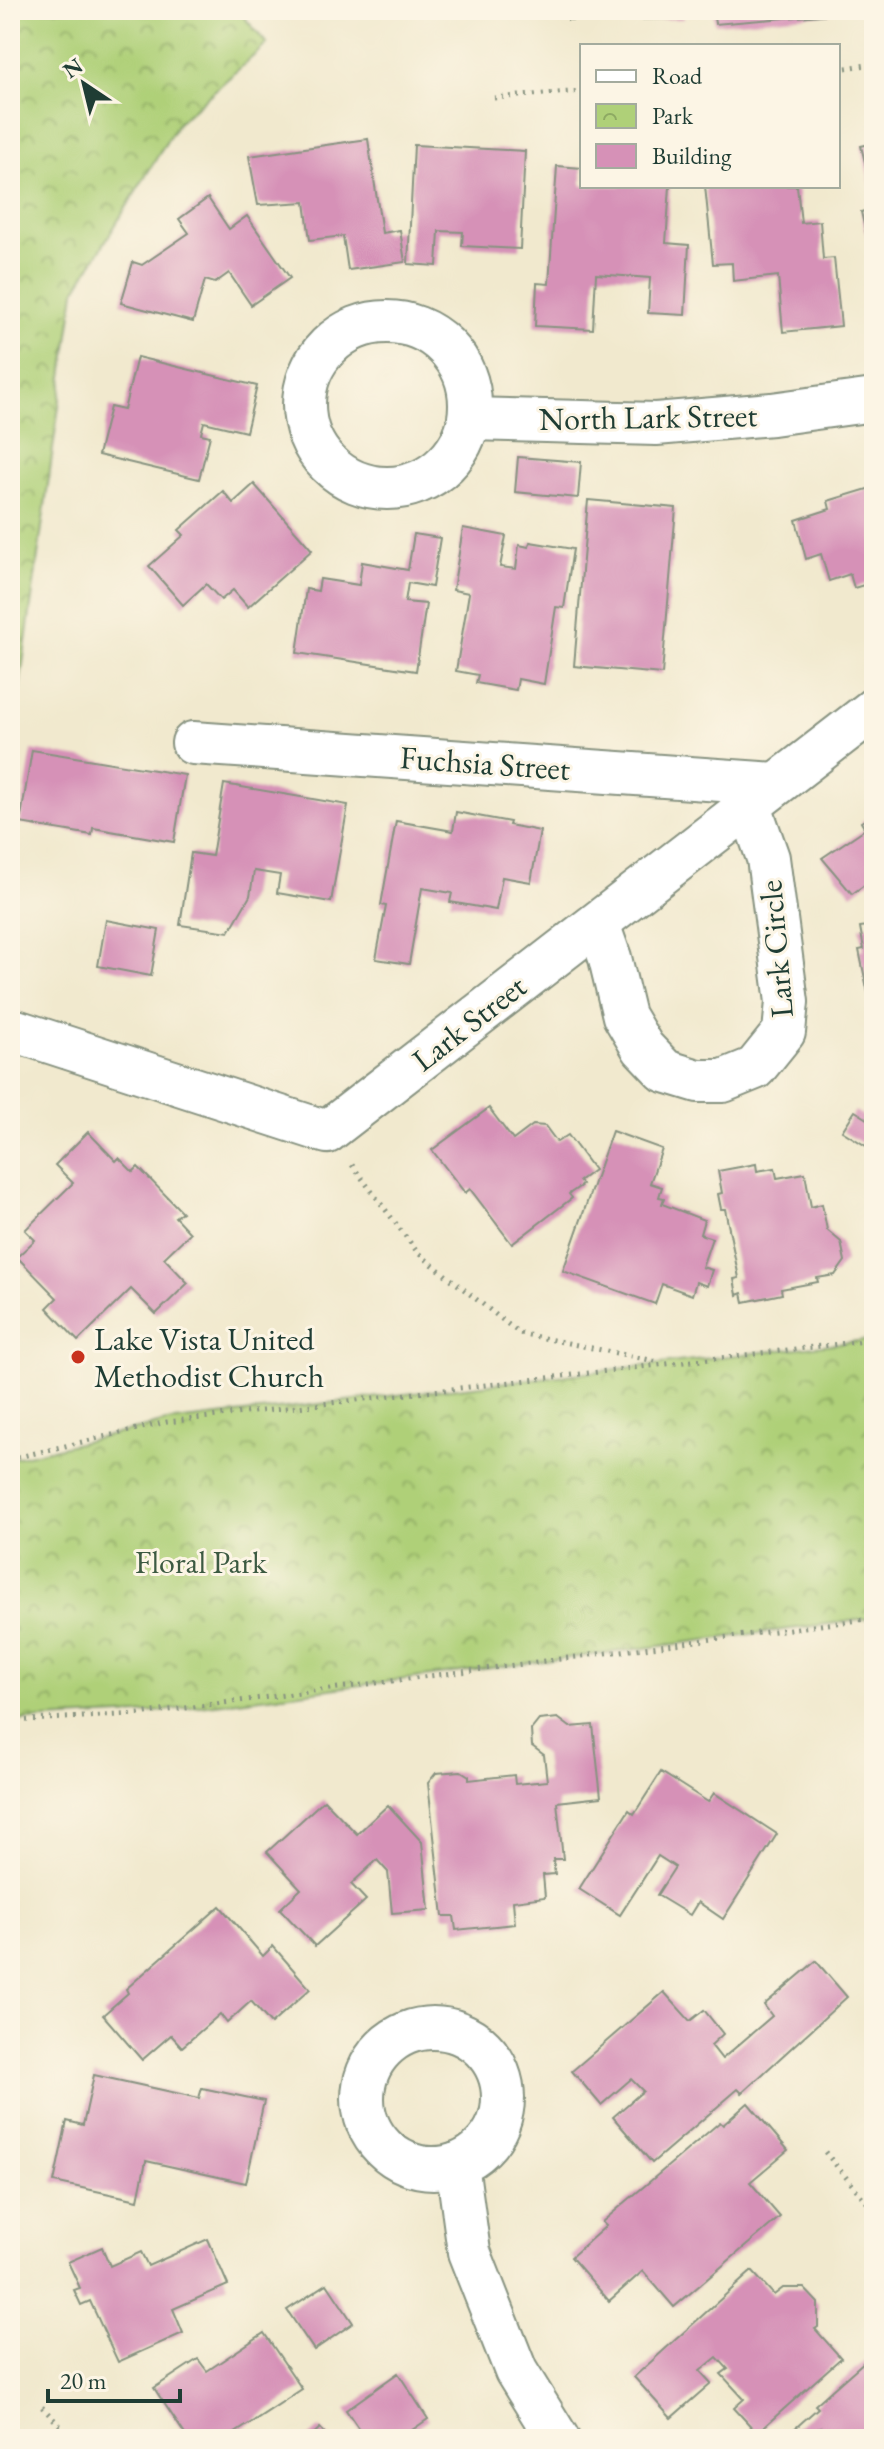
<svg xmlns="http://www.w3.org/2000/svg" width="884" height="2449" font-family="'EB Garamond',serif">
<style>
.park{fill:url(#park-crowns);stroke:#678656;stroke-width:2}
.building{fill:#d691b7}
.lines{fill:none;stroke-linecap:round;stroke-linejoin:round}
.street-casing{stroke:#889381;stroke-width:46}
.path{stroke:#889381;stroke-width:5;stroke-dasharray:2 6;stroke-linecap:butt}
.street{stroke:#fff;stroke-width:42}
.poi-dot{fill:#c8321e;stroke:#fcf5e5;stroke-width:3}
.labels{text-anchor:middle;dominant-baseline:central;stroke-width:6;stroke-linejoin:round;paint-order:stroke}
.street-label{font-size:32px;fill:#1f3d34;stroke:#fcf5e5}
.poi-label{font-size:32px;fill:#1f3d34;stroke:#fcf5e5;text-anchor:start}
.park-label{font-size:32px;fill:#3c5a42;stroke:#fcf5e5}
</style>
<defs>
<pattern id="park-crowns" width="20" height="18" patternUnits="userSpaceOnUse" patternTransform="scale(2)"><rect width="20" height="18" fill="#afd078"/><path d="M2 6a3 3 0 1 1 6 0M12 15a3 3 0 1 1 6 0" fill="none" stroke="#8eaa63"/></pattern>
</defs>
<rect width="100%" height="100%" fill="#fcf5e5"/>
<filter id="ink" filterUnits="userSpaceOnUse"><feTurbulence type="fractalNoise" baseFrequency=".0125" numOctaves="2"/><feDisplacementMap in="SourceGraphic" scale="16" xChannelSelector="R" yChannelSelector="G"/><feConvolveMatrix kernelMatrix="1 2 1 2 8 2 1 2 1" color-interpolation-filters="sRGB"/></filter>
<filter id="wash" filterUnits="userSpaceOnUse"><feTurbulence type="fractalNoise" baseFrequency=".006" numOctaves="4" result="noise"/><feDisplacementMap in="SourceGraphic" scale="32" xChannelSelector="R" yChannelSelector="G"/><feGaussianBlur stdDeviation="1.8" result="paint"/><feColorMatrix in="noise" values="0 0 0 0 0 0 0 0 0 0 0 0 0 0 0 0 0 1.4 0 .05"/><feComposite in="paint" operator="in"/></filter>
<g filter="url(#wash)">
<rect width="100%" height="100%" fill="#f1e9ce"/>
<g class="park">
<polygon points="10,10 238,10 267,44 178,123 75,291 10,756"/>
<polygon points="874,1339 874,1618 139,1714 10,1721 10,1459 167,1422"/>
</g>
<g id="blocks">
<g class="building">
<polygon points="468,10 530,10 530,17 467,13"/>
<polygon points="568,10 683,10 683,19 568,20"/>
<polygon points="713,10 832,10 832,14 715,24"/>
<polygon points="368,139 382,233 400,230 405,262 348,270 343,236 310,240 305,202 258,205 249,156"/>
<polygon points="874,143 874,195 873,195 861,146"/>
<polygon points="414,145 525,151 520,249 462,246 463,232 439,231 437,266 408,264"/>
<polygon points="557,166 582,168 582,186 670,186 666,243 689,245 685,315 648,313 650,278 596,274 593,329 535,326 537,283 549,284"/>
<polygon points="705,186 797,186 801,223 820,221 823,259 834,258 841,326 783,332 778,276 733,281 732,263 713,264"/>
<polygon points="208,198 229,229 247,216 290,278 251,305 229,273 215,283 205,280 193,322 121,303 133,262 142,265 189,233 179,219"/>
<polygon points="874,208 874,263 873,263 861,212"/>
<polygon points="137,357 257,386 246,432 204,422 201,434 210,436 199,479 98,455 110,407 124,410"/>
<polygon points="518,457 581,462 578,498 515,492"/>
<polygon points="254,484 312,550 248,607 233,590 221,600 206,584 183,605 149,566 184,535 179,530 223,491 233,503"/>
<polygon points="874,487 874,582 854,588 850,574 829,581 821,554 806,559 796,520 830,509 828,501"/>
<polygon points="588,500 676,508 662,674 574,666"/>
<polygon points="463,528 506,536 500,567 516,569 519,545 529,547 530,542 573,549 564,608 556,607 544,684 518,679 516,690 476,683 478,675 456,671 469,593 453,590"/>
<polygon points="414,534 440,538 432,587 408,583 405,602 426,604 416,671 297,653 306,589 318,591 320,579 359,585 362,562 408,570"/>
<polygon points="32,750 185,775 174,842 93,828 92,835 20,823"/>
<polygon points="224,784 348,805 331,902 277,893 280,875 254,871 250,896 229,932 180,925 191,853 212,856"/>
<polygon points="456,812 510,822 509,825 540,831 531,882 502,877 496,910 450,902 452,893 422,888 409,964 376,959 386,906 381,905 396,821 453,831"/>
<polygon points="874,814 874,878 852,894 822,858 865,829 861,822"/>
<polygon points="106,920 159,930 151,976 98,966"/>
<polygon points="874,925 874,1017 873,1017 859,950 864,949 860,927"/>
<polygon points="489,1108 513,1140 533,1125 545,1126 557,1142 568,1135 594,1170 579,1181 582,1185 569,1194 572,1198 512,1244 470,1189 465,1193 432,1150"/>
<polygon points="855,1111 874,1123 874,1151 842,1131"/>
<polygon points="612,1131 662,1149 650,1183 662,1187 659,1197 664,1198 662,1204 704,1220 700,1234 712,1238 702,1267 712,1270 707,1286 696,1282 692,1295 662,1284 655,1304 563,1271"/>
<polygon points="88,1132 116,1161 119,1158 133,1172 138,1167 182,1212 175,1217 190,1233 164,1258 188,1283 156,1314 131,1289 78,1341 47,1308 57,1298 17,1257 35,1240 25,1230 73,1183 55,1165"/>
<polygon points="756,1164 757,1171 775,1168 777,1178 805,1173 811,1207 822,1204 827,1230 841,1242 845,1261 835,1275 817,1278 818,1282 781,1289 782,1294 744,1302 742,1293 737,1295 734,1279 739,1278 725,1209 721,1209 718,1194 722,1193 718,1171"/>
<polygon points="558,1718 570,1727 593,1725 601,1797 557,1802 563,1859 553,1859 555,1874 543,1875 545,1897 513,1901 515,1924 456,1930 454,1916 443,1916 428,1783 436,1773 461,1771 469,1776 469,1780 514,1775 515,1784 547,1781 544,1755 532,1746 531,1730 539,1720"/>
<polygon points="661,1772 708,1802 714,1793 777,1834 723,1919 698,1902 690,1915 657,1895 675,1867 658,1856 620,1915 579,1889 629,1810 634,1814"/>
<polygon points="324,1800 357,1834 388,1805 422,1842 429,1910 392,1913 388,1872 377,1860 351,1884 366,1900 315,1946 280,1909 301,1889 267,1852"/>
<polygon points="220,1906 263,1956 273,1946 310,1989 271,2024 251,2001 227,2023 220,2014 182,2047 171,2035 142,2060 103,2015 128,1993 126,1989"/>
<polygon points="816,1961 847,1997 742,2093 738,2089 652,2163 613,2117 643,2091 631,2079 601,2105 572,2071 664,1992 690,2021 704,2010 723,2034 711,2045 722,2059 772,2016 764,2005"/>
<polygon points="94,2075 199,2098 202,2088 264,2101 246,2183 146,2161 138,2200 54,2182 67,2121 83,2125"/>
<polygon points="748,2103 788,2150 750,2182 780,2217 674,2307 643,2271 609,2301 571,2257 606,2226 602,2222 720,2122 723,2125"/>
<polygon points="208,2239 228,2285 173,2309 183,2333 118,2362 90,2301 81,2305 74,2290 80,2288 68,2262 102,2247 110,2266 141,2252 148,2266"/>
<polygon points="752,2271 774,2295 783,2288 804,2288 818,2303 818,2327 815,2329 841,2358 757,2433 734,2408 744,2399 721,2374 728,2369 717,2357 700,2371 711,2383 671,2418 634,2377"/>
<polygon points="327,2284 353,2323 314,2350 287,2310"/>
<polygon points="264,2333 302,2389 226,2439 188,2439 154,2388 198,2359 207,2371"/>
<polygon points="874,2353 874,2435 870,2439 831,2439 821,2427 806,2439 783,2439 818,2408 815,2405"/>
<polygon points="398,2373 428,2419 399,2439 357,2439 363,2435 346,2410"/>
<polygon points="320,2428 330,2439 308,2439"/>
</g>
</g>
</g>
<g filter="url(#ink)">
<use href="#blocks" fill-opacity="0" stroke="#889381" stroke-width="2"/>
<g class="lines">
<g class="street-casing">
<g id="street">
<circle cx="387" cy="405" r="83"/>
<polyline points="470,419 656,424 772,414 874,400"/>
<polyline points="193,743 776,784"/>
<polyline points="598,924 610,958 624,1016 643,1048 665,1071 698,1081 723,1081 755,1068 784,1032 787,1002 768,858 749,804"/>
<polyline points="10,1029 327,1132 874,709"/>
<circle cx="433" cy="2098" r="70"/>
<polyline points="457,2164 469,2252 516,2371 558,2439"/>
</g>
</g>
<g class="path">
<polyline points="838,69 874,64"/>
<polyline points="494,98 582,91"/>
<polyline points="352,1165 418,1253 519,1333 655,1361"/>
<polyline points="10,1459 167,1422 874,1340"/>
<polyline points="10,1721 139,1714 874,1618"/>
<polyline points="825,2152 874,2211"/>
<polyline points="42,2407 73,2439"/>
</g>
<use href="#street" class="street"/>
</g>
</g>
<circle class="poi-dot" cx="78" cy="1357" r="8"/>
<g class="labels">
<g class="street-label">
<text transform="translate(648 417) rotate(-1)">North Lark Street</text>
<text transform="translate(485 763) rotate(4)">Fuchsia Street</text>
<text transform="translate(776 949) rotate(-95)">Lark Circle</text>
<text transform="translate(469 1023) rotate(-38)">Lark Street</text>
</g>
<g class="poi-label">
<text x="94" y="1339">Lake Vista United<tspan x="94" dy="37">Methodist Church</tspan></text>
</g>
<g class="park-label">
<text x="201" y="1562">Floral Park</text>
</g>
</g>
<rect width="884" height="2449" fill="none" stroke="#fcf5e5" stroke-width="40"/>
<rect x="580" y="44" width="260" height="144" fill="#fcf5e5" stroke="#a4ab9e" stroke-width="2"/>
<rect x="596" y="70" width="40" height="12" fill="#ffffff" stroke="#a4ab9e" stroke-width="2"/>
<text x="652" y="84" font-size="24" fill="#1f3d34">Road</text>
<rect x="596" y="104" width="40" height="24" fill="url(#park-crowns)" stroke="#a4ab9e" stroke-width="2"/>
<text x="652" y="124" font-size="24" fill="#1f3d34">Park</text>
<rect x="596" y="144" width="40" height="24" fill="#d691b7" stroke="#a4ab9e" stroke-width="2"/>
<text x="652" y="164" font-size="24" fill="#1f3d34">Building</text>
<g transform="translate(84 84) rotate(325)" stroke="#fcf5e5" stroke-width="6" paint-order="stroke">
<path d="M0-6L14 30L0 20L-14 30Z" fill="#1f3d34"/>
<text y="-12" font-size="22" font-weight="bold" text-anchor="middle" fill="#1f3d34">N</text>
</g>
<path d="M48 2389v12h132v-12" fill="none" stroke="#1f3d34" stroke-width="4"/>
<text x="60" y="2389" font-size="24" fill="#1f3d34" stroke="#fcf5e5" stroke-width="6" paint-order="stroke">20 m</text>
</svg>
